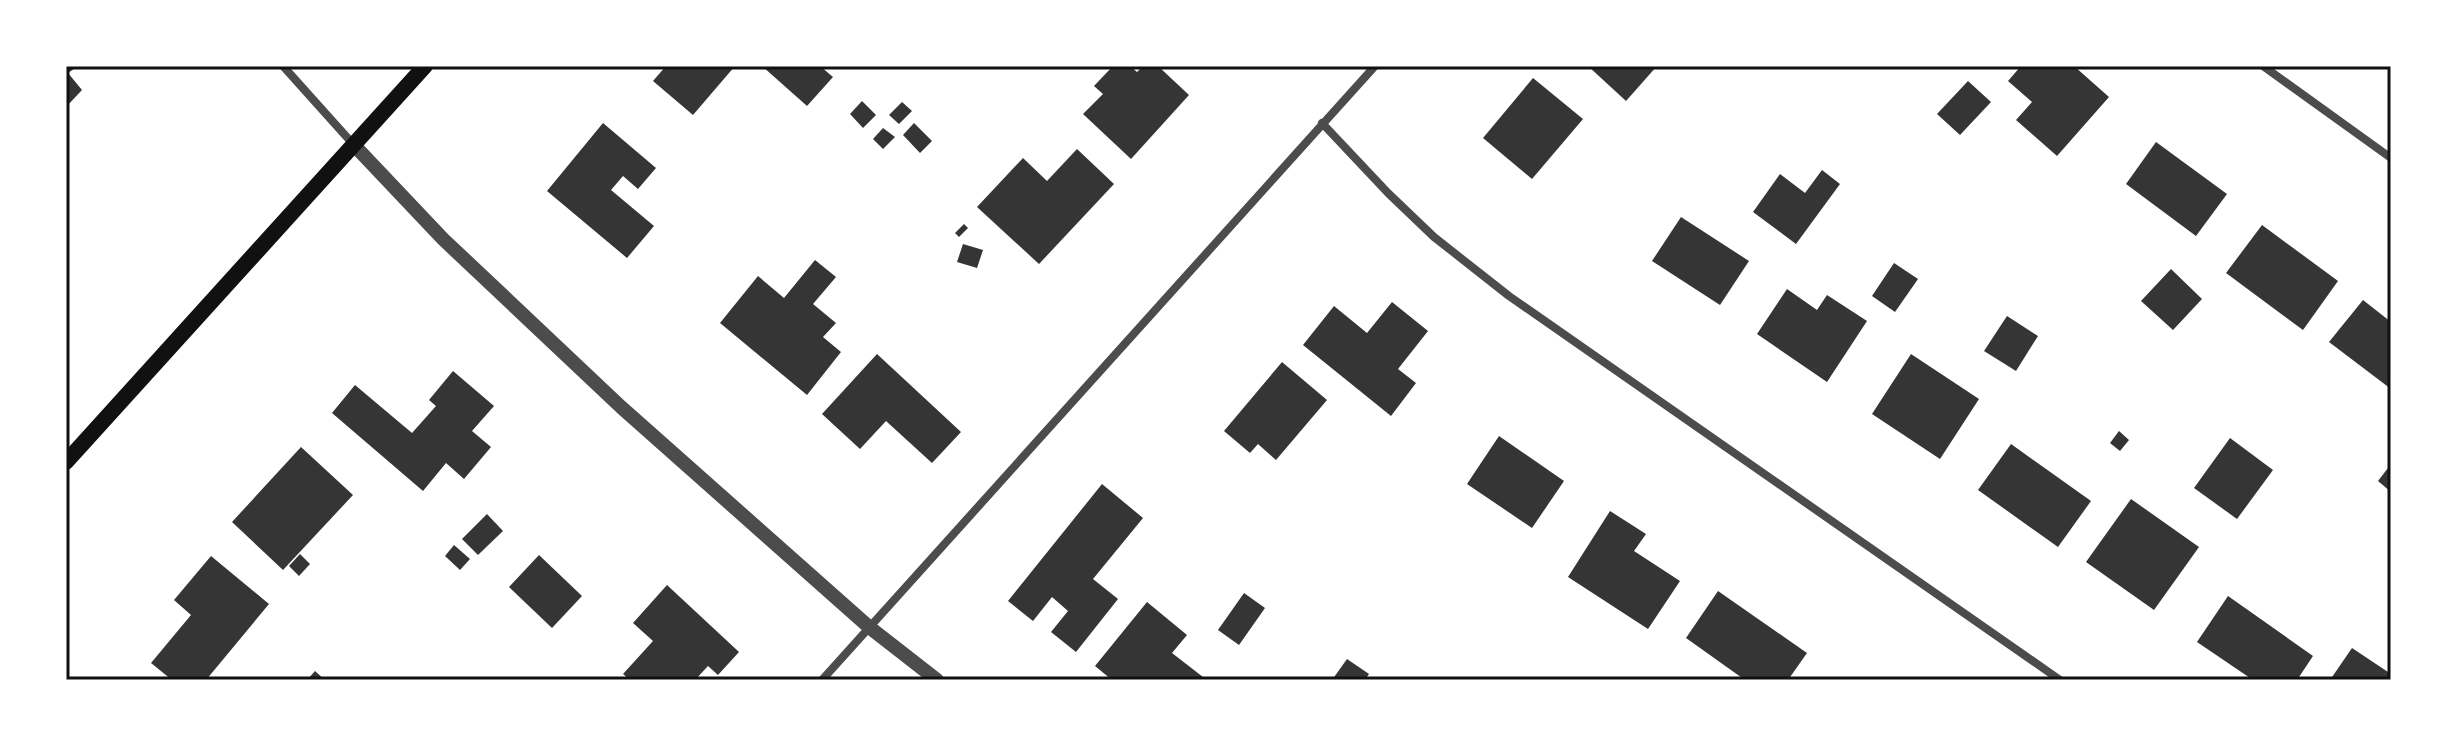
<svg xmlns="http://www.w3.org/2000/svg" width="2457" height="746" font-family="'Varela Round',sans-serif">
	<rect width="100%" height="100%" fill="#fff"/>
	<g fill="#353535">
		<path d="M 66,66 L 78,66 L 68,73 L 82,90 L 66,107 Z"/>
		<path d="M 666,66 L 735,66 L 693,115 L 653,81 Z"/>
		<path d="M 762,66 L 820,66 L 833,77 L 807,106 Z"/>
		<path d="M 1113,66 L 1130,66 L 1137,72 L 1143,66 L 1158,66 L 1189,95 L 1131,159 L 1083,114 L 1103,94 L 1094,86 Z"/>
		<path d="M 1588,66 L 1657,66 L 1626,101 Z"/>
		<path d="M 2021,66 L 2074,66 L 2109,97 L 2057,156 L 2016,120 L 2032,102 L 2008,81 Z"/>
		<path d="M 1533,78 L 1583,119 L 1532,179 L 1483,138 Z"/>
		<path d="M 1968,81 L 1991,102 L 1960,135 L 1937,114 Z"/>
		<path d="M 862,101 L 876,115 L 863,128 L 850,114 Z"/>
		<path d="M 902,102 L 912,111 L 899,124 L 889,115 Z"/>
		<path d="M 603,123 L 656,168 L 638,189 L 623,176 L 611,190 L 654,226 L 627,258 L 547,191 Z"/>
		<path d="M 914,123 L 932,141 L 920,153 L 903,135 Z"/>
		<path d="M 883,128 L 895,137 L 883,149 L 873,139 Z"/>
		<path d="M 2156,142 L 2227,194 L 2196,236 L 2126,184 Z"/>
		<path d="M 1077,149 L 1114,184 L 1039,264 L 977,207 L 1023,158 L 1047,181 Z"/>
		<path d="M 1822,170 L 1840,184 L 1796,244 L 1753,212 L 1780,174 L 1805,193 Z"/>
		<path d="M 1681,217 L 1749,261 L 1720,305 L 1652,261 Z"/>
		<path d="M 964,224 L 968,228 L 959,237 L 955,233 Z"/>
		<path d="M 2262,225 L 2338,281 L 2303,330 L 2226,273 Z"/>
		<path d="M 963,244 L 983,250 L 977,268 L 957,262 Z"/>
		<path d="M 815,260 L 836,277 L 813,304 L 836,323 L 823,337 L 841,352 L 807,395 L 720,323 L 758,276 L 784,298 Z"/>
		<path d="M 1894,263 L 1918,279 L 1895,312 L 1872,296 Z"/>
		<path d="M 2171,269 L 2202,299 L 2173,330 L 2141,301 Z"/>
		<path d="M 1787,289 L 1817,310 L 1827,295 L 1867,321 L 1827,382 L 1757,334 Z"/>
		<path d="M 2363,300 L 2391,322 L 2391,389 L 2329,342 Z"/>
		<path d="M 1392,302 L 1428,331 L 1398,369 L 1416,383 L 1391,416 L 1303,345 L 1334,306 L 1367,333 Z"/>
		<path d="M 2007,316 L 2038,336 L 2016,371 L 1984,351 Z"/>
		<path d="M 877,354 L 961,432 L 932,463 L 886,421 L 860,449 L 822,414 Z"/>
		<path d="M 1911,354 L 1979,399 L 1940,459 L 1872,414 Z"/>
		<path d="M 1282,362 L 1327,400 L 1276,460 L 1258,444 L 1250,453 L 1224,431 Z"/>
		<path d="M 453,371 L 494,406 L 472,431 L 491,447 L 464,479 L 446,463 L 423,491 L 332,413 L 355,385 L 412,433 L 436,406 L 429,400 Z"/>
		<path d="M 2119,431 L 2129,440 L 2120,451 L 2110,443 Z"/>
		<path d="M 1499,436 L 1564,481 L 1532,528 L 1467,484 Z"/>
		<path d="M 2230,438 L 2273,470 L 2237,519 L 2194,488 Z"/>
		<path d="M 2011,444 L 2091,501 L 2058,547 L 1978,490 Z"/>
		<path d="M 301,447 L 353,495 L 283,570 L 232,522 Z"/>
		<path d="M 2391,464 L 2391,492 L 2378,481 Z"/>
		<path d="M 1102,484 L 1143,518 L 1093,579 L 1118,599 L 1076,652 L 1051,632 L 1068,611 L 1052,597 L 1033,621 L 1008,601 Z"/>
		<path d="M 2131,499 L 2199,547 L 2154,610 L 2086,562 Z"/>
		<path d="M 1610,511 L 1646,534 L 1634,551 L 1680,581 L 1648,629 L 1568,577 Z"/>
		<path d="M 487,514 L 503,531 L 478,555 L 462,539 Z"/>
		<path d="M 454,545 L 470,559 L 460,570 L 445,556 Z"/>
		<path d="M 300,554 L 310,564 L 299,576 L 289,566 Z"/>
		<path d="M 539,555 L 582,596 L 552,628 L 509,587 Z"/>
		<path d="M 211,556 L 269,604 L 206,680 L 172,680 L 151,663 L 191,615 L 174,600 Z"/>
		<path d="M 667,585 L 739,652 L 718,675 L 708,666 L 695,680 L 630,680 L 623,674 L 653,641 L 633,623 Z"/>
		<path d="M 1718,591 L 1807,653 L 1788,680 L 1745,680 L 1686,638 Z"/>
		<path d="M 1244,593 L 1265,608 L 1239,645 L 1218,630 Z"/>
		<path d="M 2228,596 L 2313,656 L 2297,680 L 2253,680 L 2197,642 Z"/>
		<path d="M 1147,602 L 1187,635 L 1172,653 L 1203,677 L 1201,680 L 1112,680 L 1095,666 Z"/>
		<path d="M 2352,648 L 2391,674 L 2391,680 L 2330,680 Z"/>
		<path d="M 1347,659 L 1369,674 L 1365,680 L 1332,680 Z"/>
		<path d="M 315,671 L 325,680 L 307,680 Z"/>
	</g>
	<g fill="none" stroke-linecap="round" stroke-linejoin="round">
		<g stroke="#4c4c4c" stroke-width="8">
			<path d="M 283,66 L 353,144"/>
			<path d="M 2263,66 L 2391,158"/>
			<path d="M 1322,123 L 1388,193 L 1434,237 L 1509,296 L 2060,680"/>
			<path d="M 822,680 L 1375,66"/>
		</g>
		<path stroke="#4c4c4c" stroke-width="14" d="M 353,144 L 443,239 L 621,407 L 869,627 L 937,680"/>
		<path stroke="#111" stroke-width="16" d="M 66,462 L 425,66"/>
	</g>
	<rect width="2457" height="746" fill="none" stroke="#ffffff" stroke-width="136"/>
	<rect x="68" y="68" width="2321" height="610" fill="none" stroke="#111" stroke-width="3"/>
</svg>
